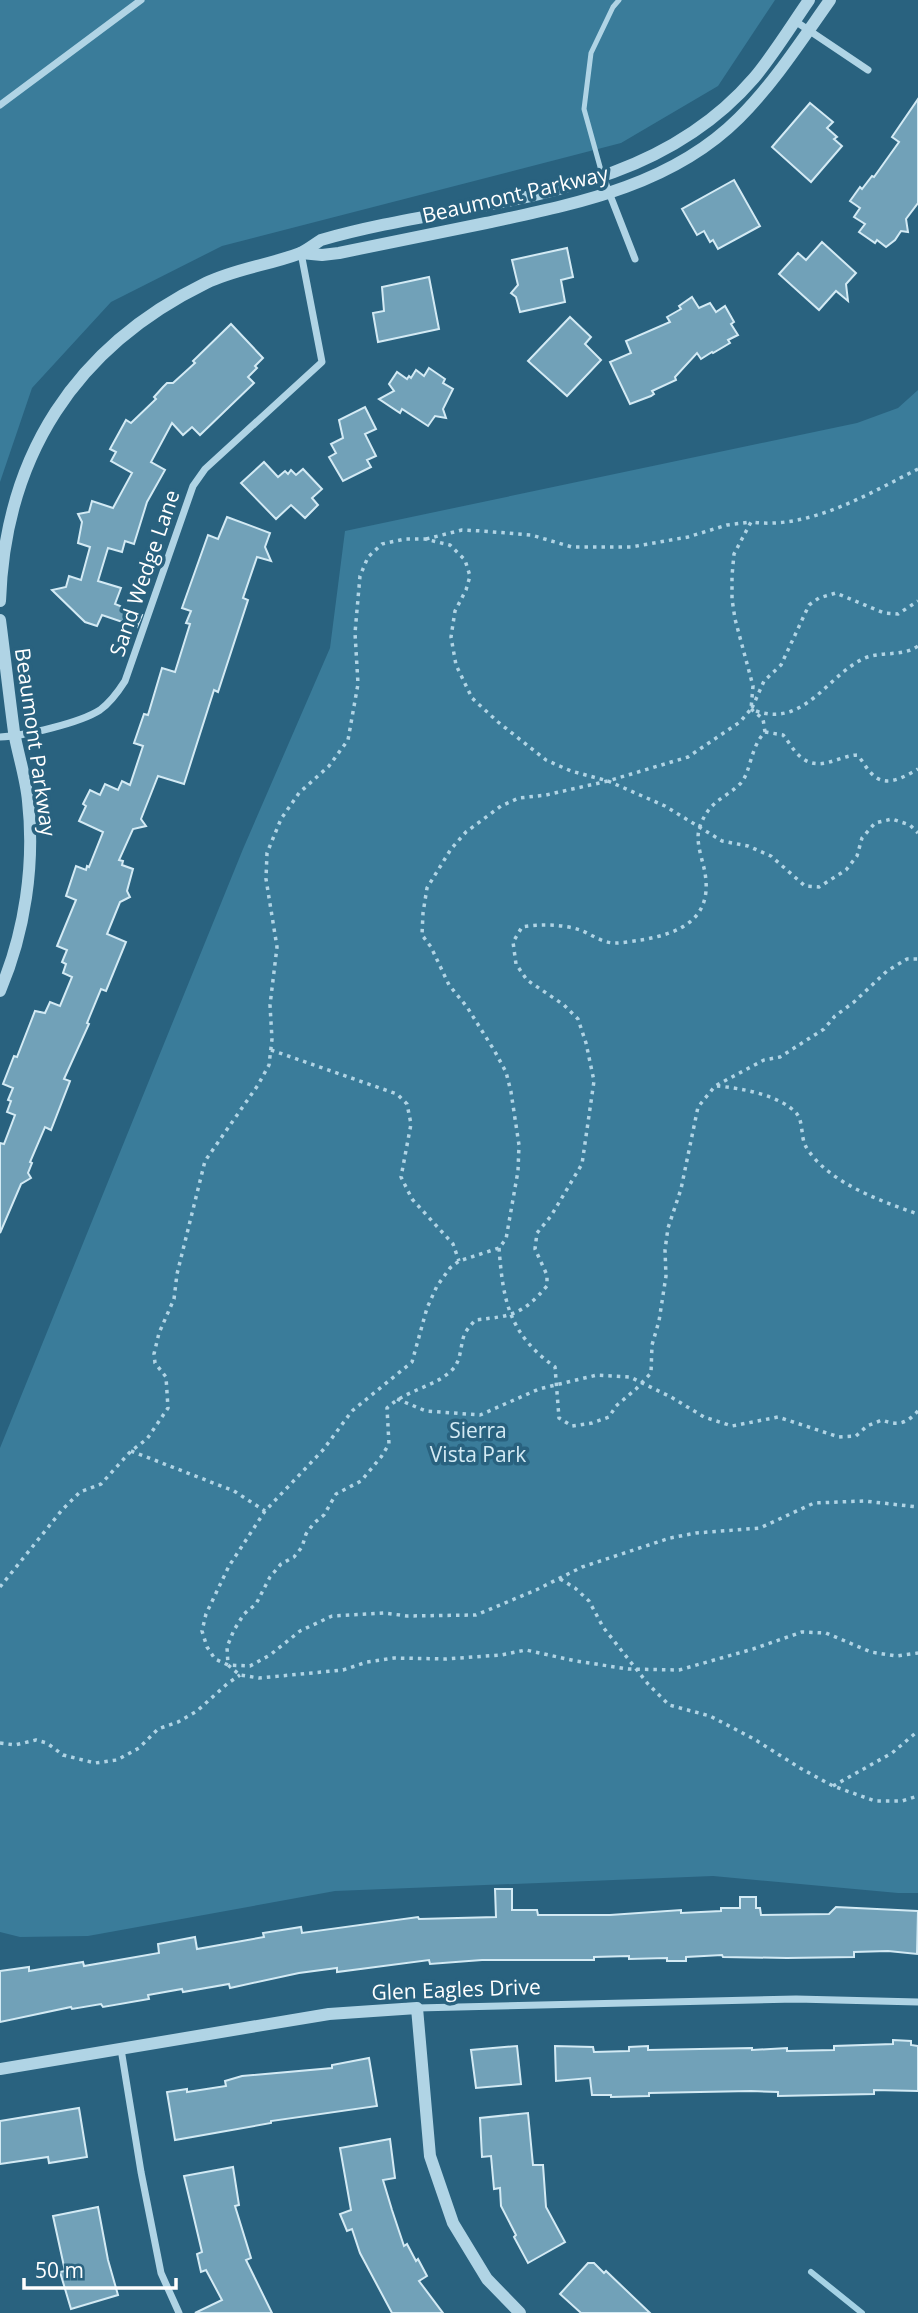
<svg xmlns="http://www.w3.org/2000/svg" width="918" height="2313" font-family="'Open Sans',sans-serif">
	<rect width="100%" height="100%" fill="#29627f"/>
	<g fill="#3a7c9a">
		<path d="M 0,0 L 775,0 L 718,86 L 621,143 L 222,246 L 111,302 L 32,388 L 0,482 Z"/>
		<path d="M 918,390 L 918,1893 L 898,1893 L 713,1876 L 335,1891 L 88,1936 L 20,1937 L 0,1932 L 0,1448 L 243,849 L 330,648 L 345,531 L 857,423 L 898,408 Z"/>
	</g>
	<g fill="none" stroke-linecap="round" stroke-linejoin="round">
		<path stroke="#a5d2e5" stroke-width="6" d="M 811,2272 L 862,2313"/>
	</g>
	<g fill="#71a1b8" stroke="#d3eaf4" stroke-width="2">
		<path d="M 918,99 L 918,203 L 906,219 L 908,232 L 901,231 L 895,240 L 886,247 L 877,240 L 875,243 L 859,232 L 865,224 L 854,217 L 860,208 L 850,201 L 860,187 L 862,189 L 872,176 L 874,177 L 899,142 L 892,137 Z"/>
		<path d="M 810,103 L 833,122 L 827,128 L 837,137 L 834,139 L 842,146 L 811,182 L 772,147 Z"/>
		<path d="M 734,180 L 760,226 L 718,249 L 713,240 L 710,242 L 704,231 L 697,235 L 682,209 Z"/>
		<path d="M 822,242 L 856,273 L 846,284 L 848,301 L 836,291 L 819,310 L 779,274 L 798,253 L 806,260 Z"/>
		<path d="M 567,248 L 573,277 L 561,280 L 565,302 L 520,312 L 516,297 L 511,293 L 518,285 L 512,260 Z"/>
		<path d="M 429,277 L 439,329 L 378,342 L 373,313 L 384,311 L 382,287 Z"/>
		<path d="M 692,297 L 699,308 L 710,303 L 716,312 L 725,306 L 734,322 L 731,324 L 738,335 L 728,340 L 730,343 L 713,353 L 712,352 L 701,359 L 697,353 L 675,377 L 676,380 L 652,391 L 654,394 L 651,396 L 630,404 L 610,362 L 631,353 L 626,341 L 670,322 L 667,317 L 681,309 L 679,306 Z"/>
		<path d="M 570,317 L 591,337 L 585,344 L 601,360 L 567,396 L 528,361 Z"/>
		<path d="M 231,324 L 263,358 L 255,366 L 257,368 L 248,377 L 254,383 L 200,435 L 192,427 L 183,435 L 172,423 L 151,462 L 165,470 L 147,502 L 134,544 L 125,541 L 122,552 L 108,548 L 98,581 L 121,588 L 115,604 L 142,615 L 137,627 L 102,615 L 97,626 L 85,622 L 52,590 L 66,587 L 69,576 L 81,580 L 90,547 L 78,543 L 82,522 L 78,514 L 89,512 L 92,501 L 113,508 L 132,473 L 111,461 L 116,452 L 110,449 L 126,420 L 131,423 L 156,399 L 154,397 L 163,387 L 167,383 L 173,383 L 195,363 L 193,361 Z"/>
		<path d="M 429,368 L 445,379 L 443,383 L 453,389 L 443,409 L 446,418 L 435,416 L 428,426 L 402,409 L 400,413 L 379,399 L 394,391 L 389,384 L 397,372 L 407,379 L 409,376 L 411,378 L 416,370 L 424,376 Z"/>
		<path d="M 365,407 L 376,429 L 365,434 L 376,456 L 367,460 L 371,467 L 343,481 L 329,457 L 336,453 L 331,444 L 343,438 L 339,420 Z"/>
		<path d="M 264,462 L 278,477 L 285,471 L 288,474 L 291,470 L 296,475 L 303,469 L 322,489 L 312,498 L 318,505 L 305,518 L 291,505 L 276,519 L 241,483 Z"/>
		<path d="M 227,517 L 270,533 L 265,547 L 271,561 L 257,557 L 243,598 L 248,600 L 218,692 L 214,690 L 184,784 L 158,776 L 141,819 L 146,826 L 133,829 L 119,860 L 123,861 L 122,865 L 133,869 L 127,891 L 130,897 L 120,902 L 107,934 L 126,942 L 106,991 L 101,989 L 87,1023 L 89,1024 L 64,1079 L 70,1081 L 51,1130 L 45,1127 L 30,1162 L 32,1163 L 28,1173 L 31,1178 L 21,1184 L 0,1233 L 0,1143 L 4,1144 L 15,1115 L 7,1112 L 11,1101 L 8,1100 L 13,1088 L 3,1084 L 14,1056 L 17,1057 L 35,1011 L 45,1013 L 50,1002 L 60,1006 L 72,977 L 63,973 L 66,964 L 62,962 L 67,950 L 57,946 L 76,900 L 66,896 L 76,866 L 86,870 L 87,866 L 89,867 L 103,832 L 79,821 L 86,806 L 83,804 L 90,790 L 100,795 L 105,784 L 118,790 L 122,781 L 130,785 L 143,746 L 134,743 L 144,714 L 148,715 L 162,668 L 175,672 L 190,624 L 186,623 L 191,611 L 182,608 L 208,535 L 218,539 Z"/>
		<path d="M 495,1889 L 512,1889 L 512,1910 L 537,1910 L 538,1915 L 610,1915 L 681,1910 L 681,1913 L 721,1911 L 721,1908 L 740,1908 L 740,1897 L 756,1897 L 756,1908 L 760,1908 L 761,1915 L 829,1914 L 836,1907 L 918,1911 L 917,1954 L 888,1951 L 854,1952 L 854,1957 L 787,1958 L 723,1957 L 722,1955 L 686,1957 L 686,1961 L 667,1961 L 667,1958 L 629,1959 L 629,1956 L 594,1957 L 594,1960 L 482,1960 L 430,1964 L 429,1960 L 337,1972 L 337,1968 L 299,1973 L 230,1988 L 229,1984 L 183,1992 L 182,1989 L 148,1995 L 149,1999 L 103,2007 L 101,2004 L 72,2009 L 71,2007 L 0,2022 L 0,1971 L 29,1967 L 29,1971 L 83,1962 L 84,1966 L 159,1953 L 158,1944 L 195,1937 L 197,1949 L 264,1937 L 263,1933 L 301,1927 L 302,1933 L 418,1917 L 419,1919 L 496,1917 Z"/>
		<path d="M 893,2040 L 911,2041 L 911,2045 L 918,2046 L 918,2091 L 874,2090 L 874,2094 L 778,2096 L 778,2092 L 751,2091 L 649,2093 L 649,2096 L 611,2097 L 611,2095 L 592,2095 L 590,2078 L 556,2081 L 555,2046 L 593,2047 L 594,2052 L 629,2051 L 629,2047 L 648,2046 L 648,2050 L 752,2048 L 752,2050 L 787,2048 L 787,2051 L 834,2050 L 834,2046 L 893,2044 Z"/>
		<path d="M 517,2046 L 521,2084 L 476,2088 L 471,2050 Z"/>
		<path d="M 369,2058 L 377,2106 L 271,2121 L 271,2123 L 175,2140 L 167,2092 L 187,2089 L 187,2092 L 226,2086 L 225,2081 L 242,2076 L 332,2068 L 332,2065 Z"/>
		<path d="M 79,2108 L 87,2157 L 49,2163 L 48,2157 L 0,2164 L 0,2121 Z"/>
		<path d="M 528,2113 L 533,2165 L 543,2165 L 546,2207 L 565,2242 L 528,2263 L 514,2237 L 516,2235 L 501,2206 L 500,2188 L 494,2189 L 491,2156 L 482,2157 L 480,2118 Z"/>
		<path d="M 390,2139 L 395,2178 L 383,2180 L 392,2210 L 404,2246 L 407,2244 L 416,2261 L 418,2259 L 427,2276 L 419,2281 L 443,2313 L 392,2313 L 360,2253 L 352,2229 L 347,2231 L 340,2214 L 351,2210 L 340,2148 Z"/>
		<path d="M 233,2167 L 239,2205 L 235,2206 L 251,2258 L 246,2260 L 272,2313 L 195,2313 L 222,2300 L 206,2270 L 201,2272 L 197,2254 L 202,2252 L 184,2176 Z"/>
		<path d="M 98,2207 L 108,2260 L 118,2295 L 71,2309 L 60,2272 L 65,2271 L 53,2216 Z"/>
		<path d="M 588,2263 L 594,2263 L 604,2273 L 606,2271 L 650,2313 L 581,2313 L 560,2294 Z"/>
	</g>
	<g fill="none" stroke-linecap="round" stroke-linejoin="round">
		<g stroke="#b0d4e5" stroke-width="3.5" stroke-dasharray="3.5 5" stroke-linecap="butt">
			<path d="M 918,469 C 868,494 809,530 751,522 L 734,554 L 732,576 L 732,599 L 735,619 L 753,686 L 751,709 L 740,722 L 688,757 L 608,781 L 546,795 L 519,798 L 501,806 L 466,832 L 451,849 L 427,888 L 423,913 L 422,935 L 431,947 L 449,985 L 467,1007 L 494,1050 L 506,1072 L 511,1092 L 519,1145 L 518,1171 L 506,1239 L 499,1248 L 459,1261 L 450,1268 L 437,1286 L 427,1308 L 412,1362 L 352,1411 L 323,1450 L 265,1511 L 229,1566 L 206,1614 L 202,1631 L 207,1647 L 215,1659 L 228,1665 L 250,1666 L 270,1655 L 300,1631 L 332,1616 L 384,1613 L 407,1616 L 476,1615 L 536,1590 L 582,1567 L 670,1538 L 696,1533 L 760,1528 L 814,1503 L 864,1501 L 918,1507"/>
			<path d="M 426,539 L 462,530 L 482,531 L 531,535 L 572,547 L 631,547 L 688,537 L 727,525 L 751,522"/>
			<path d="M 752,708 L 764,681 L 781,665 L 809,605 L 819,598 L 836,593 L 884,613 L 898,614 L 918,601"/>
			<path d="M 751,709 L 763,719 L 765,732 C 750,747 751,773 740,784 C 723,800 710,800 700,826 C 695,839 701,855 704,868 C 715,917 683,933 641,940 C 633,941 623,943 615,943 C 602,943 591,934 580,930 C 562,924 540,924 522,927 L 513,942 L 516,964 L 527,980 L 564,1005 L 578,1019 L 586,1043 L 594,1081 L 582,1164 L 551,1216 L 537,1233 L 535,1249 L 547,1275 L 547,1286 C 522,1315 512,1316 475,1320 C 472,1324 468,1328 465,1333 C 460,1344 462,1359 453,1369 C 436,1387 407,1389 387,1408 L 389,1444 L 381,1457 L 361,1481 L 336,1494 L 324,1515 L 314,1523 L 306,1534 L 302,1547 L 294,1557 L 281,1564 L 270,1577 L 256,1604 L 244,1614 L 234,1630 L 227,1647 L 228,1665 L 240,1675 L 259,1678 L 343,1670 L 367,1662 L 394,1658 L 446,1659 L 501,1655 L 526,1650 L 576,1661 L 628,1669 L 679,1670 L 753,1649 L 802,1632 L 826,1633 L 871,1652 L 896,1656 L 918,1653"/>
			<path d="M 756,711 C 805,728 828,674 865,658 C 882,651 902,657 918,646"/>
			<path d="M 765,732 L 783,735 C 789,742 794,752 802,758 C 820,772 838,756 857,755 C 863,761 866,768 871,773 C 885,789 904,777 918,769"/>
			<path d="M 271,1050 L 397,1094 L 407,1104 L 411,1124 L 401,1177 L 412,1199 L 453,1244 L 459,1261"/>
			<path d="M 717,1086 C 740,1088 781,1095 797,1114 C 803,1122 801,1136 805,1145 C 808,1151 816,1161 822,1166 C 847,1189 886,1203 918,1214"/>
			<path d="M 499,1248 C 503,1301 509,1334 555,1367 L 559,1418 L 572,1426 L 592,1423 L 609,1417 L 616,1406 L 636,1389 L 651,1373 L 652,1345 L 659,1321 L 666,1276 L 665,1250 L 668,1228 L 681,1189 L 698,1107 L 715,1086 L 764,1060 L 780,1057 L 824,1029 L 835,1016 L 854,1002 L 887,971 L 907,959 L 918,959"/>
			<path d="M 397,1399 L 426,1411 L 480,1415 L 539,1389 L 597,1375 L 630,1377 L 671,1397 L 704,1417 L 732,1426 L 778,1417 L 839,1437 L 856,1436 L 867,1426 L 882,1420 C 898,1426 906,1424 918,1411"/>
			<path d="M 131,1451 L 234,1491 L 265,1511"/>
			<path d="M 560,1579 L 575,1588 L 589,1601 L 603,1627 L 648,1684 L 669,1705 L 710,1716 L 754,1739 L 800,1768 L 833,1786 L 875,1801 L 902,1801 L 918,1796"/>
			<path d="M 0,1587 L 62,1510 L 80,1492 L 101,1484 L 131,1451 L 147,1439 L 168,1408 L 166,1377 L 155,1363 L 154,1354 L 159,1333 L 174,1299 L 177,1274 L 205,1161 L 258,1085 L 269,1065 L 272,1039 L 270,1005 L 277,947 L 266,879 L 267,853 L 281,819 L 299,793 L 329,766 L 348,740 L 358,684 L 355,633 L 360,576 L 368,557 L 382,544 L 405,539 L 425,539 L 450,545 L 465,560 L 470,576 L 466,590 L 455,611 L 451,637 L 456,665 L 472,698 L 498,722 L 546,760 L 571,771 L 608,781 L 665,806 L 722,841 L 748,846 L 771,856 L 805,886 L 819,887 L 846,870 L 857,856 L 862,838 L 875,823 L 892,819 L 910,825 L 918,833"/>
			<path d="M 0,1743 L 15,1745 L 36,1740 L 47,1743 L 63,1755 L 95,1763 L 117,1760 L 139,1748 L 158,1729 L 178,1722 L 197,1711 L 227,1684 L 240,1675"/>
			<path d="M 833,1786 L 892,1753 L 918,1731"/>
		</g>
		<path stroke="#b0d4e5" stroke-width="5" d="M 602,174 L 584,109 L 591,53 L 613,7 L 619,0"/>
		<g stroke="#b0d4e5" stroke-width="7">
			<path d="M 795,21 L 868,70"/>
			<path d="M 0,105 L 141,0"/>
			<path d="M 603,177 L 635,259"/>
			<path d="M 0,737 C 24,736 80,723 100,710 C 111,702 118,692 125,681 L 193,486 L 205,469 L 322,362 L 301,253"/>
			<path d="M 417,2008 L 796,1999 L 918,2002"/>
			<path d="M 121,2049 L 141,2172 L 161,2273 L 179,2313"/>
		</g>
		<g stroke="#b0d4e5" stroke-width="12">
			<path d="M 301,253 L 322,255 L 339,253 C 388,243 437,233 486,223 C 575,204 671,186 739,118 C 774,83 801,41 830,0"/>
			<path d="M 0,601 C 5,456 75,347 206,283 C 235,269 268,265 298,254 C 306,251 313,245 321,240 C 470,197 644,206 754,78 C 774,54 791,26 809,0"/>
			<path d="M 0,620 C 5,658 9,695 14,732 C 18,755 26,778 28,801 C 35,864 25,932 0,991"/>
			<path d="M 0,2069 L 329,2014 L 417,2008 L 430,2156 L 453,2223 L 487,2279 L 520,2313"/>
		</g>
	</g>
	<g text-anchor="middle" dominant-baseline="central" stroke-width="7" stroke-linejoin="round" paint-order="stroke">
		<g font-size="21" fill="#fff" stroke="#29627f">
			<text transform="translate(515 194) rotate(-13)">Beaumont Parkway</text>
			<text transform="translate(144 573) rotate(-71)">Sand Wedge Lane</text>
			<text transform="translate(36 742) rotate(82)">Beaumont Parkway</text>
			<text transform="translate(456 1989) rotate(-2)">Glen Eagles Drive</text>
		</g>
		<g font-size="21" fill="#d3eaf4" stroke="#29627f">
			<text x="478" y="1430">Sierra<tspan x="478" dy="24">Vista Park</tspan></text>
		</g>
	</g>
	<path d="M24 2278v10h152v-10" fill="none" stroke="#ffffff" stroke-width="3.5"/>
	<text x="35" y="2278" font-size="21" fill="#ffffff" stroke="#29627f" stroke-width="5" paint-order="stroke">50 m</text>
</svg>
